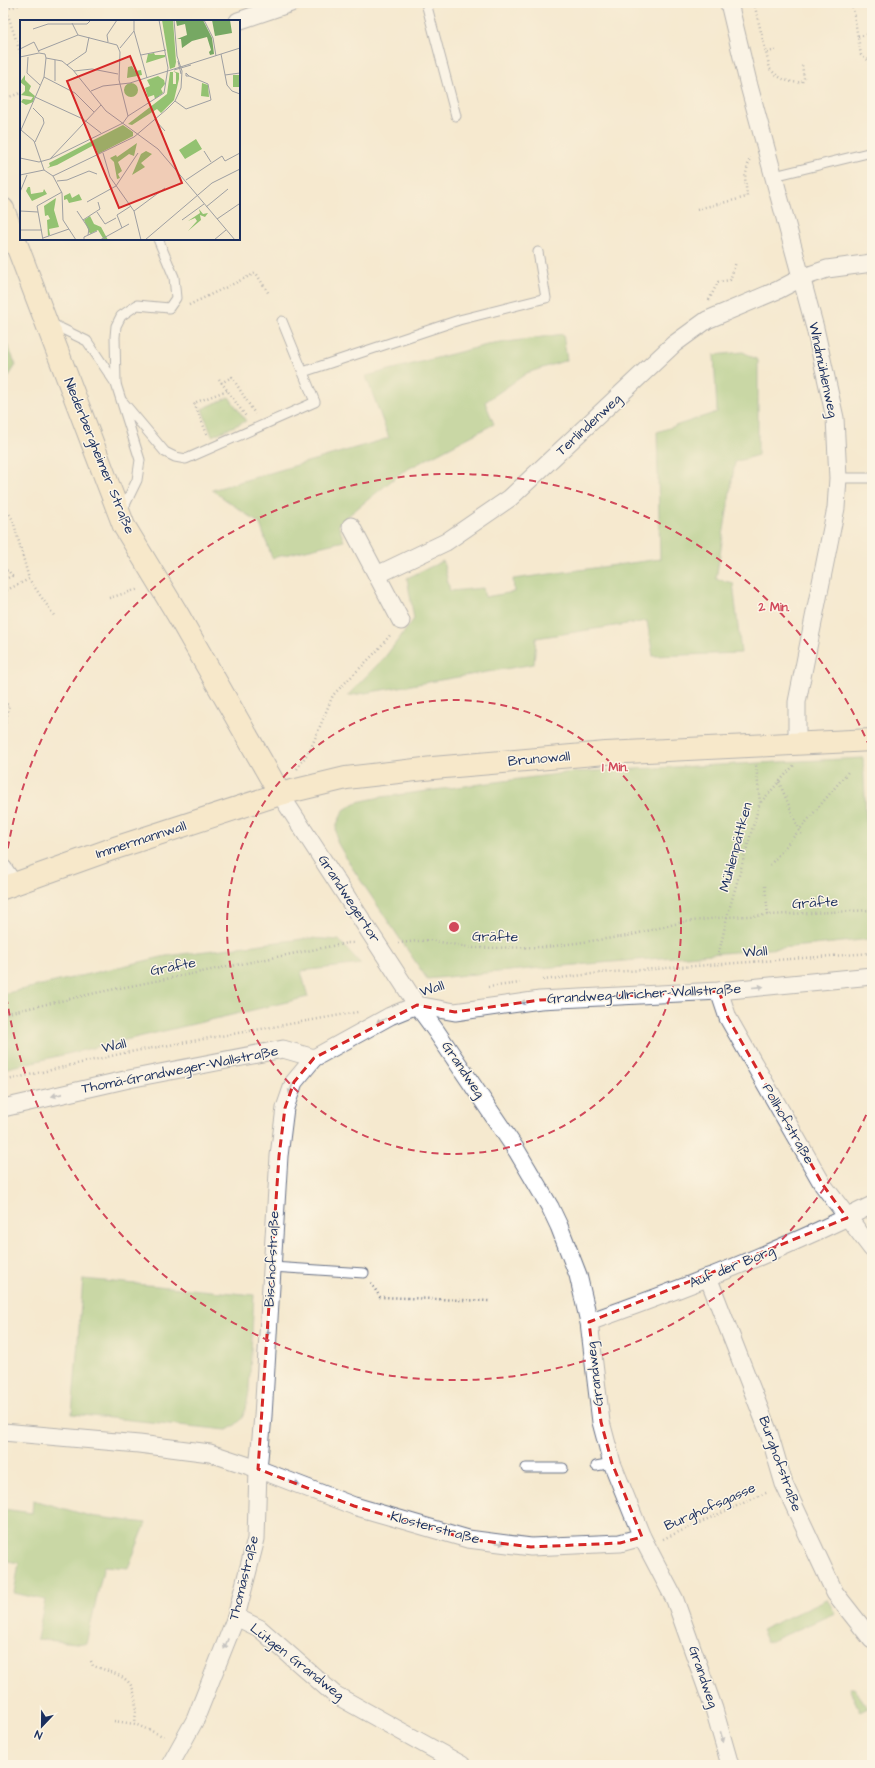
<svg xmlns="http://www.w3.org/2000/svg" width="875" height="1768" font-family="'Architects Daughter',sans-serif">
	<rect width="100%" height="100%" fill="#fcf5e5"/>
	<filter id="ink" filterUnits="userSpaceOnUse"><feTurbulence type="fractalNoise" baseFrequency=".025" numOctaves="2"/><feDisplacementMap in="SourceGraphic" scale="8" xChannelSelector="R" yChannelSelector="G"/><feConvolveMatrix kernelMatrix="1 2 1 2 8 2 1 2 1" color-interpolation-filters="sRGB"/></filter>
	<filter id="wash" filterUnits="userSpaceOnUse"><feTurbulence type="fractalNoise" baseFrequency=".012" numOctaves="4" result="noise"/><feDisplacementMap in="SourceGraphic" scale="16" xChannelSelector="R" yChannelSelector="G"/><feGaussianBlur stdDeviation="0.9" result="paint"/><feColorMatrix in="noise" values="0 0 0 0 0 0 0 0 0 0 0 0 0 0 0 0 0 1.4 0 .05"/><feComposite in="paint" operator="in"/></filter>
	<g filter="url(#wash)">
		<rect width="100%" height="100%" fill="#f5e9cf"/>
		<g fill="#93c271" stroke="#577868">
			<path d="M 563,334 L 567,360 L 527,373 L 485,402 L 494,424 L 402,472 L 338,524 L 344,541 L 272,558 L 260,524 L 212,490 L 389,438 L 366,376 L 487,345 Z"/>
			<path d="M 3,335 L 16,365 L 3,385 Z"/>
			<path d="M 743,352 L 758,360 L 758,455 L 735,462 L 716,579 L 733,583 L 741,653 L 653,656 L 647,621 L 536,638 L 534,664 L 347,696 L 385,657 L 414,619 L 407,578 L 443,561 L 450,591 L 483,588 L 485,597 L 514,592 L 513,579 L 660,559 L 657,432 L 717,412 L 714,355 Z"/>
			<path d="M 229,397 L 246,421 L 212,436 L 202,409 Z"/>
			<path d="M 863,758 L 869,876 L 872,876 L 872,939 C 724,955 575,963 427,979 L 351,866 L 337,842 L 336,826 L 344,810 L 357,802 L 381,797 L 573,772 Z"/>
			<path d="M 310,938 L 339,940 L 361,964 L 301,971 L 308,997 L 3,1069 L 3,994 L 166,956 Z"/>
			<path d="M 83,1279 L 254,1295 L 249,1391 L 246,1409 L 241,1420 L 234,1426 L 227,1430 L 72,1414 Z"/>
			<path d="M 33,1500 L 90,1516 L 146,1523 L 128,1568 L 104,1566 L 86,1644 L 37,1639 L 45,1600 L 14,1593 L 19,1563 L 3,1560 L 3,1509 L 32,1513 Z"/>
			<path d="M 827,1599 L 835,1613 L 767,1643 L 761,1630 Z"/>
			<path d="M 849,1688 L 854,1688 L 868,1708 L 860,1712 Z"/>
		</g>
	</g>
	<g filter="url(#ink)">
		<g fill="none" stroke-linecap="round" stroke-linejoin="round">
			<defs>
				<g id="lane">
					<path d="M 426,3 L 456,116"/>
					<path d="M 774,176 L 872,152"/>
					<path d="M 50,323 L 87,341 L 116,384 L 140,460 L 137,480 L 122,511"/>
					<path d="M 303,372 L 459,320 L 546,298 L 538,252"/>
					<path d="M 116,383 L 115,337 L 116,326 L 121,316 L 137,305 L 169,308 L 176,298 L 174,277 L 158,239"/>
					<path d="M 123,402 L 165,452 L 175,457 L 186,459 L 315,402 L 282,321"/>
					<path d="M 838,478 L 872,478"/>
					<path d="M 272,1267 L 364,1273"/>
					<path d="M 596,1466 L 612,1463"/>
					<path d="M 526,1468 L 563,1468"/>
				</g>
				<g id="street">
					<path d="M 729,3 L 749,86 L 815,328 L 835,418 L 838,478 L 836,508 L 797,702 L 797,744"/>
					<path d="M 238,21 L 291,3"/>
					<path d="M 351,526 L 401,621"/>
					<path d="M 377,575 L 446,542 L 510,498 L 674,344 L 707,320 L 778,290 L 801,278 L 827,269 L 872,263"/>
					<path d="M 280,794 L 417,1005 L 436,1031 L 517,1151 L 550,1207 L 559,1226 L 578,1275 L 589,1322 L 601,1422 L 612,1463 L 642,1537 L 675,1600 L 714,1709 L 730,1765"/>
					<path d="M 3,868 L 14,884"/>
					<path d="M 719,991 L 728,1018 L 823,1185 L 872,1249"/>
					<path d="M 417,1005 L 455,1012 L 540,1000 L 719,991 L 872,976"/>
					<path d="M 3,1108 L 129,1079 L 283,1049 L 314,1058"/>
					<path d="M 708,1277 L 769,1433 L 784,1484 L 835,1593 L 872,1640"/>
					<path d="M 589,1322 C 685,1288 781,1251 872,1205"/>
					<path d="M 3,1432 L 139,1444 L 210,1453 L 258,1469 L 354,1506 L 468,1539 L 531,1547 L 620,1543 L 642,1537"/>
					<path d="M 236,1617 L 259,1628 L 334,1694 L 462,1765"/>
					<path d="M 170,1765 L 195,1720 L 236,1617 L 256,1539 L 258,1469 L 263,1416 L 279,1156 L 285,1108 L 294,1082 L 314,1058 L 390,1016 L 417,1005"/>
				</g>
				<g id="secondary">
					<path d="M 3,209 L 124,526 L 178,615 L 280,794"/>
					<path d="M 3,888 L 115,848 L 280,794 L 346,778 L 433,768 L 606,753 L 872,740"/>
				</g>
			</defs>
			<use href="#lane" stroke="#677086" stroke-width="11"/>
			<use href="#street" stroke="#677086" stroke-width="19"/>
			<use href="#secondary" stroke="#677086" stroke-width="24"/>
			<g stroke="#677086" stroke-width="2.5" stroke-dasharray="1 3" stroke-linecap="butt">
				<path d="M 4,3 L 21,55"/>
				<path d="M 466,3 L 468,8"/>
				<path d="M 754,3 L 770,69 C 778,78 790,84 802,82 L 804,78 L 802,65"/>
				<path d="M 852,3 L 861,55 L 872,63"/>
				<path d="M 6,9 L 25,3"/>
				<path d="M 858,36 L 872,34"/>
				<path d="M 767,52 L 778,50"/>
				<path d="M 3,99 L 21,93"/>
				<path d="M 697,209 L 747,197 L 745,177 L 750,157"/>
				<path d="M 709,300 L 718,282 L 730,280 L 736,262"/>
				<path d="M 189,305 L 256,273 L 269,294"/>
				<path d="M 219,379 L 247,418"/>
				<path d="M 221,383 L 232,377 L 255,414"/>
				<path d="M 207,434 L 194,403 L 228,390"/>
				<path d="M 3,504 L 13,520 L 29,579"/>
				<path d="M 3,572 L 8,570 L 12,576 L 3,580"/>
				<path d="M 3,592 L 29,579 L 55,617"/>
				<path d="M 109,598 L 139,589"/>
				<path d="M 3,703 L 9,705 L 5,726"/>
				<path d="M 297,769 L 311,748 L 333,695 L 376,652 L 391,634"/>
				<path d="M 779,782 L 802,836"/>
				<path d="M 761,802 L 795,764"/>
				<path d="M 770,865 L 848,772"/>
				<path d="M 765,886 L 768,915"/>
				<path d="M 398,943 L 429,940 L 474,948 L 547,947 L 627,936 L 683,922 L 727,917 L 872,910"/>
				<path d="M 719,953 L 727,917 L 760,802 L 756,765"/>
				<path d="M 543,980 L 600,973 L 872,953"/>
				<path d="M 488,987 L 520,983"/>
				<path d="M 3,1014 L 100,992 L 347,943 L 355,943"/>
				<path d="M 3,1081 L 124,1053 L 358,1012"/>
				<path d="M 371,1283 L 380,1297 L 489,1301"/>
				<path d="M 663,1539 L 768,1492"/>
				<path d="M 91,1661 L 93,1666 C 132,1678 138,1682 135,1724"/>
				<path d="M 114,1721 L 135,1724 L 165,1737"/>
			</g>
			<use href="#lane" stroke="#fff" stroke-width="9"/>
			<use href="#street" stroke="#fff" stroke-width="17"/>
			<use href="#secondary" stroke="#f9e7c3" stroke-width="22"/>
		</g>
		<defs><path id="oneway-solid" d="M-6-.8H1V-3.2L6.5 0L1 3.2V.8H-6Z"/></defs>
		<g fill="#8d97ae">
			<use href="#oneway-solid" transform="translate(758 987) rotate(-5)"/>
			<use href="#oneway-solid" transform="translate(526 1002) rotate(172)"/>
			<use href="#oneway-solid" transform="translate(381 1021) rotate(151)"/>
			<use href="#oneway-solid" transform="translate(291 1089) rotate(108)"/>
			<use href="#oneway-solid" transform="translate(57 1095) rotate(167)"/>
			<use href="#oneway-solid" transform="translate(268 1330) rotate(94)"/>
			<use href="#oneway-solid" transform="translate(294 1483) rotate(21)"/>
			<use href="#oneway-solid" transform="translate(499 1543) rotate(7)"/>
			<use href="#oneway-solid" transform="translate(226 1644) rotate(111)"/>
			<use href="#oneway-solid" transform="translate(722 1737) rotate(74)"/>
		</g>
	</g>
	<path d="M0 0H875V1768H0ZM 719,991 L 728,1018 L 823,1185 L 847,1218 L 589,1322 L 601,1422 L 612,1463 L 642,1537 L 620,1543 L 531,1547 L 468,1539 L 354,1506 L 258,1469 L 279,1156 L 285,1108 L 294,1082 L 314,1058 L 417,1005 L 455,1012 L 540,1000 Z" fill="#f5e9cf" fill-opacity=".55" fill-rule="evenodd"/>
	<path fill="none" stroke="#d62828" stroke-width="3" stroke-dasharray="8 5" stroke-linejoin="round" d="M 719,991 L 728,1018 L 823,1185 L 847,1218 L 589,1322 L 601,1422 L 612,1463 L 642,1537 L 620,1543 L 531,1547 L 468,1539 L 354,1506 L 258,1469 L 279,1156 L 285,1108 L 294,1082 L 314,1058 L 417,1005 L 455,1012 L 540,1000 Z"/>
	<g fill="none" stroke="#d1495b" stroke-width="2" stroke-dasharray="7 5">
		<circle cx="454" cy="927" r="227"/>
		<path d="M871 1104A453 453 0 0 1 3 970M3 884A453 453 0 0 1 871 750"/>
	</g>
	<g text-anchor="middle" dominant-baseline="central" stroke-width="3" stroke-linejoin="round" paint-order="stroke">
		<g font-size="14" fill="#1b2f5e" stroke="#fcf5e5">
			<text transform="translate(823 370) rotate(78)">Windmühlenweg</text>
			<text transform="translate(589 425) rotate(-43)">Terlindenweg</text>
			<text transform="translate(99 456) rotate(68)">Niederbergheimer Straße</text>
			<text transform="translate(539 759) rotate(-5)">Brunowall</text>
			<text transform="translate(141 840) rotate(-18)">Immermannwall</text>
			<text transform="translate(736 847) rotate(-75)">Mühlenpättken</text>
			<text transform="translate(349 899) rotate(57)">Grandwegertor</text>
			<text transform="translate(815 903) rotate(-3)">Gräfte</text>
			<text transform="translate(495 937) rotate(1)">Gräfte</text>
			<text transform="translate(755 952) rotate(-4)">Wall</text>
			<text transform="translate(173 967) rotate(-11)">Gräfte</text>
			<text transform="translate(432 989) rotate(-18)">Wall</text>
			<text transform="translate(644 994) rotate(-3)">Grandweg-Ulricher-Wallstraße</text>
			<text transform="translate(114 1046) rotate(-12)">Wall</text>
			<text transform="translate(180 1070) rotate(-11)">Thomä-Grandweger-Wallstraße</text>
			<text transform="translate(463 1070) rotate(56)">Grandweg</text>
			<text transform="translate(788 1124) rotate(60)">Pollhofstraße</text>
			<text transform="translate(272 1259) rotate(-87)">Bischofstraße</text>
			<text transform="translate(732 1267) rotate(-22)">Auf der Borg</text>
			<text transform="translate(595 1374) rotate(-97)">Grandweg</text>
			<text transform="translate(780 1464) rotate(70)">Burghofstraße</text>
			<text transform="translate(710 1507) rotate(-24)">Burghofsgasse</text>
			<text transform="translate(435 1528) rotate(15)">Klosterstraße</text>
			<text transform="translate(244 1578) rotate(-76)">Thomästraße</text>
			<text transform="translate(297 1662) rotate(38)">Lütgen Grandweg</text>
			<text transform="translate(703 1677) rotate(71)">Grandweg</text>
		</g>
	</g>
	<g transform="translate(20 20)">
		<rect width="220" height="220" fill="#f5e9cf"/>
		<path d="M 142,0 L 153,0 L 156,42 L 155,47 L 150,49 ZM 134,33 L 135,35 L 145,35 L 145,37 L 126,43 L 128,34 ZM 112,46 L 115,51 L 121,50 L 122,55 L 107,58 L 108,47 ZM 153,51 L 159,53 L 159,59 L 154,80 L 141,93 L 137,89 L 112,105 L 108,104 L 147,74 L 150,52 L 153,52 L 153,64 L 156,64 L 156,53 ZM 5,55 L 5,60 L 11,66 L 9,71 L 15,76 L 13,82 L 6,85 L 1,82 L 3,79 L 11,80 L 13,77 L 1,75 L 5,71 L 5,66 L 0,62 ZM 213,55 L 219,55 L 220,67 L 213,67 ZM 138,56 L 144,60 L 145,64 L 141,69 L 143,73 L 135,79 L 134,75 L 128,77 L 125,68 L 130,66 L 127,60 ZM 182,63 L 188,65 L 189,77 L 181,76 ZM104 70a7 7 0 1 1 14 0a7 7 0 1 1-14 0ZM 103,105 L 113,112 L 113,116 L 78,134 L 74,125 L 37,145 L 27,148 L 30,146 L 29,143 ZM 176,119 L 182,129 L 165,139 L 159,130 ZM 117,123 L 114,136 L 109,134 L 98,142 L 102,151 L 98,154 L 100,158 L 97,159 L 94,142 L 90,138 L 96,135 L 97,137 ZM 126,131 L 132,134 L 121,143 L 125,147 L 112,155 L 121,134 ZM 8,167 L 10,167 L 11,174 L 23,172 L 24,169 L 27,174 L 12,181 L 6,171 ZM 50,173 L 52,178 L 59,174 L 62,180 L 49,183 L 47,179 L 44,180 L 44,176 ZM 36,178 L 34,190 L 39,207 L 29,209 L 30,215 L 28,216 L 27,200 L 30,199 L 28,195 L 25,196 L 24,186 ZM 179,189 L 183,194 L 188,193 L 185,197 L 180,195 L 181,200 L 168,211 L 177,201 L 175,198 L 168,201 L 180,193 ZM 70,196 L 74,204 L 81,207 L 88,220 L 84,220 L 78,210 L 70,214 L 64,200 Z" fill="#93c271"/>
		<path d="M 163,0 L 183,0 L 192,18 L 194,34 L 190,35 L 189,32 L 191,30 L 187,17 L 172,21 L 162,28 L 161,19 L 157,19 L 167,15 L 165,4 L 157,6 L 156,1 ZM 192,0 L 210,0 L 212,13 L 195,16 Z" fill="#76a863"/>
		<path fill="none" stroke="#9e9fa2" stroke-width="1" d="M 114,0 L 114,11 L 127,58M 154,0 L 157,36M 184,0 L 193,18 L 196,36M 52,3 L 58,15M 13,9 L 28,4 L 67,4 L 71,0M 88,22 L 87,15 L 97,0M 100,28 L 114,11M 0,29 L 14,22 L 19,32M 18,31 L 58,15 L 97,25 L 100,32 L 99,60 L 108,96M 19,33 L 25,34 L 26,38 L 24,57 L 1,110 L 14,121 L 24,150 L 33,156M 201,34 L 207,65 L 212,71 L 220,74M 121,35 L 146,30M 0,37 L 19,33M 8,37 L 7,53 L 20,65M 26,38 L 42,41 L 53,50 L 86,91 L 138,129 L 177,175M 158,41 L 161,54M 47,45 L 66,32 L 69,17M 154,50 L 171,45M 54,51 L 72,49 L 98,54M 205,55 L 220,53M 24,57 L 55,73 L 74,92M 35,61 L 35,40M 71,71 L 83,66 L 110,63 L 220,28M 15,77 L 63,99 L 81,113M 155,81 L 166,89 L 191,80 L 188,64 L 169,56 L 166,53 L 166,56 L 169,56M 13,88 L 23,98 L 24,103 L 15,122M 135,100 L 145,111M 184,131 L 191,142M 83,133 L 90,157 L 114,191 L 121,220M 0,138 L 19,142 L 30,139 L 81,85M 30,139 L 103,103 L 108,96 L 144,73 L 148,48 L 139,0M 0,155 L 24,150M 33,156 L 114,117 L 147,89 L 155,81 L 161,68 L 162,51 L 157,36M 33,156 L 42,173 L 43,200 L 56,220M 166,160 L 202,136 L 205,141 L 220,133M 37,161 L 47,160 L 69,151 L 77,154M 0,172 L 7,155M 177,175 L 215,220M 67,182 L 96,166 L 118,133M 186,187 L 208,169M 0,191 L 18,192M 57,191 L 69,209 L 68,215M 114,191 L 145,168M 77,192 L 85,204 L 96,198M 197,199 L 219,184M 63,200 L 80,189 L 78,182M 162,200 L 184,184M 102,208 L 97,195 L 111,186M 0,210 L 22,210M 23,218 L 49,209M 23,220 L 17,186 L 42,172M 64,220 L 64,217 L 77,211M 80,220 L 109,204M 125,220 L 192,163 L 220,149M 194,220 L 206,210"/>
		<path fill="#d62828" fill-opacity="0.15" stroke="#d62828" stroke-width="2" d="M 110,36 L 162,163 L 99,188 L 47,61 Z"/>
		<rect width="220" height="220" fill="none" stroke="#1b2f5e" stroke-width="2"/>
	</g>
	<circle cx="454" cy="927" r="6" fill="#d1495b" stroke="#fcf5e5" stroke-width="2"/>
	<g font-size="12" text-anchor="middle" font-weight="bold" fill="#d1495b" stroke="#fcf5e5" stroke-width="3" stroke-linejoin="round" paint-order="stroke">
		<text x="774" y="611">2 Min.</text>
		<text x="615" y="771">1 Min.</text>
	</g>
	<rect width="875" height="1768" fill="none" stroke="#fcf5e5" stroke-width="16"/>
	<g transform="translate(42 1726) rotate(202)" stroke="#fcf5e5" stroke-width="3" paint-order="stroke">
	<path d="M0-3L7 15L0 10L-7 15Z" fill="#1b2f5e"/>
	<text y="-6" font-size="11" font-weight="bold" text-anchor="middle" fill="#1b2f5e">N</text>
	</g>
</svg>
